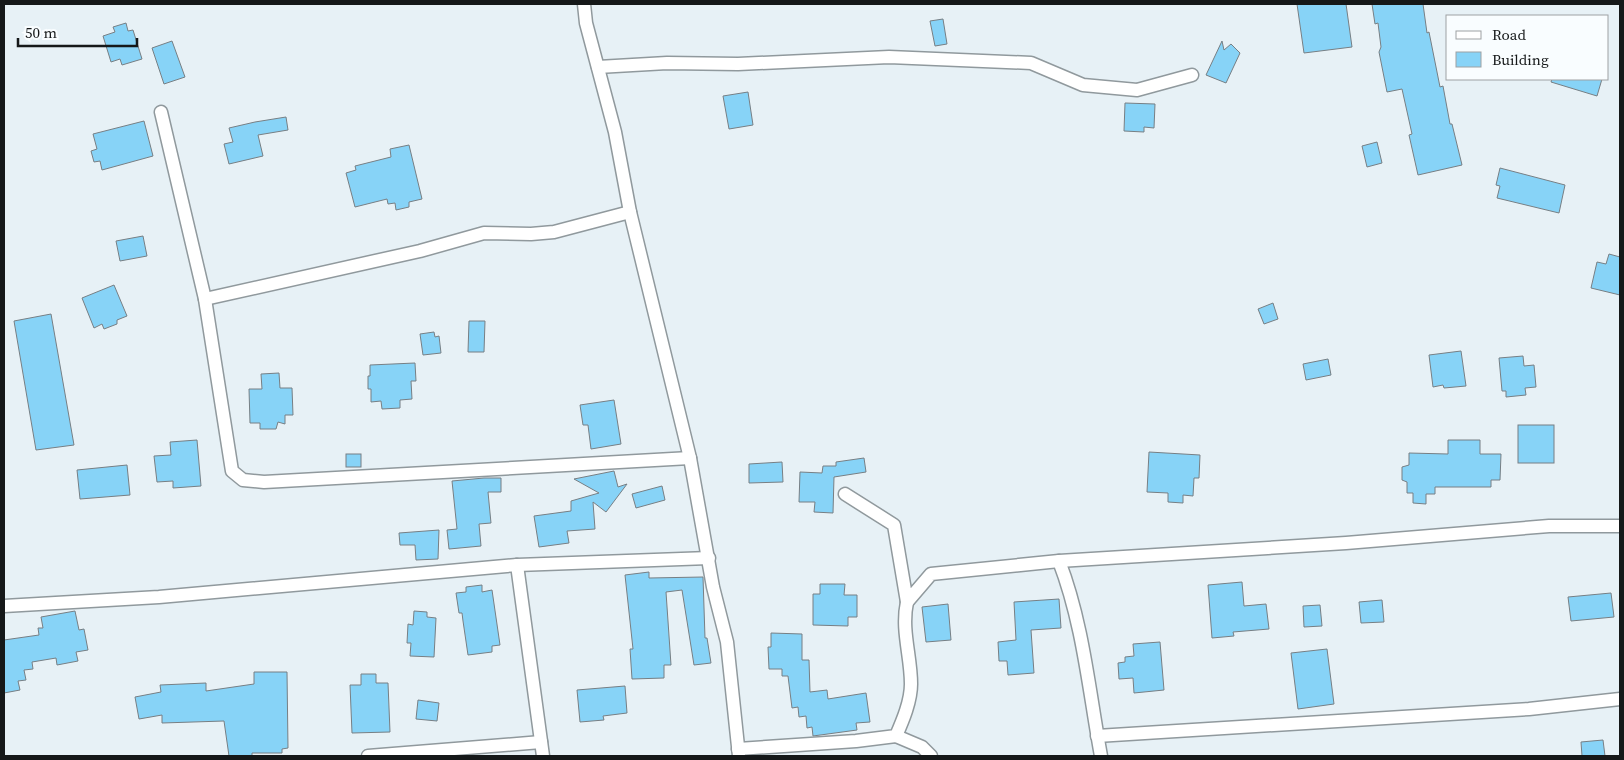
<svg xmlns="http://www.w3.org/2000/svg" width="1624" height="760" font-family="'Source Serif 4',serif">
	<rect width="100%" height="100%" fill="#e7f1f6"/>
	<g fill="#87d3f7" stroke="#777f84">
		<path d="M 1297,4 L 1346,4 L 1352,47 L 1304,53 Z"/>
		<path d="M 1372,4 L 1423,4 L 1427,33 L 1429,32 L 1440,87 L 1443,86 L 1450,124 L 1452,124 L 1462,165 L 1418,175 L 1409,135 L 1412,134 L 1402,89 L 1387,92 L 1379,52 L 1381,47 L 1378,23 L 1375,24 Z"/>
		<path d="M 943,19 L 947,44 L 935,46 L 930,21 Z"/>
		<path d="M 126,23 L 128,31 L 133,30 L 142,59 L 122,65 L 120,59 L 111,62 L 103,36 L 115,32 L 113,27 Z"/>
		<path d="M 172,41 L 185,77 L 164,84 L 152,48 Z"/>
		<path d="M 1222,41 L 1224,50 L 1231,44 L 1240,53 L 1226,83 L 1206,75 Z"/>
		<path d="M 1552,79 L 1602,79 L 1597,96 L 1551,82 Z"/>
		<path d="M 748,92 L 753,125 L 729,129 L 723,96 Z"/>
		<path d="M 1125,103 L 1155,104 L 1154,128 L 1144,127 L 1144,132 L 1124,131 Z"/>
		<path d="M 286,117 L 288,130 L 258,135 L 263,156 L 229,164 L 224,144 L 233,142 L 229,128 L 255,122 Z"/>
		<path d="M 144,121 L 153,156 L 102,170 L 100,161 L 94,162 L 91,151 L 97,149 L 93,134 Z"/>
		<path d="M 1377,142 L 1382,163 L 1367,167 L 1362,146 Z"/>
		<path d="M 409,145 L 422,199 L 409,202 L 409,207 L 396,210 L 395,203 L 388,204 L 387,199 L 355,207 L 346,173 L 356,170 L 355,166 L 391,157 L 390,149 Z"/>
		<path d="M 1500,168 L 1565,185 L 1559,213 L 1497,198 L 1500,186 L 1496,185 Z"/>
		<path d="M 143,236 L 147,256 L 120,261 L 116,241 Z"/>
		<path d="M 1609,254 L 1620,257 L 1620,295 L 1591,288 L 1597,262 L 1606,264 Z"/>
		<path d="M 114,285 L 127,316 L 117,320 L 117,324 L 104,329 L 102,324 L 94,328 L 82,298 Z"/>
		<path d="M 1273,303 L 1278,319 L 1264,324 L 1258,309 Z"/>
		<path d="M 51,314 L 74,445 L 36,450 L 14,321 Z"/>
		<path d="M 469,321 L 485,321 L 484,352 L 468,352 Z"/>
		<path d="M 434,332 L 435,337 L 439,336 L 441,353 L 423,355 L 420,334 Z"/>
		<path d="M 1461,351 L 1466,386 L 1444,388 L 1443,385 L 1433,387 L 1429,355 Z"/>
		<path d="M 1523,356 L 1524,366 L 1534,365 L 1536,387 L 1525,388 L 1526,395 L 1506,397 L 1506,391 L 1502,391 L 1499,358 Z"/>
		<path d="M 1328,359 L 1331,375 L 1306,380 L 1303,364 Z"/>
		<path d="M 415,363 L 416,381 L 411,381 L 412,399 L 400,400 L 400,408 L 382,409 L 381,401 L 371,402 L 371,389 L 368,389 L 368,376 L 370,376 L 370,365 Z"/>
		<path d="M 279,373 L 280,388 L 292,388 L 293,415 L 285,415 L 285,424 L 278,422 L 276,429 L 260,429 L 260,423 L 250,423 L 249,389 L 262,389 L 261,374 Z"/>
		<path d="M 614,400 L 621,444 L 591,449 L 588,425 L 583,425 L 580,405 Z"/>
		<rect x="1518" y="425" width="36" height="38"/>
		<path d="M 197,440 L 201,486 L 173,488 L 173,481 L 157,482 L 154,456 L 171,455 L 170,442 Z"/>
		<path d="M 1448,440 L 1480,440 L 1480,454 L 1501,454 L 1500,480 L 1491,480 L 1491,487 L 1435,487 L 1435,494 L 1426,494 L 1426,504 L 1413,503 L 1413,493 L 1407,493 L 1407,482 L 1402,480 L 1402,467 L 1409,465 L 1409,453 L 1448,454 Z"/>
		<path d="M 1149,452 L 1200,455 L 1199,478 L 1194,478 L 1193,496 L 1183,495 L 1183,503 L 1168,502 L 1168,493 L 1147,492 Z"/>
		<rect x="346" y="454" width="15" height="13"/>
		<path d="M 864,458 L 866,472 L 834,477 L 833,513 L 814,512 L 815,502 L 799,502 L 800,472 L 822,473 L 823,466 L 836,466 L 836,462 Z"/>
		<path d="M 782,462 L 783,482 L 749,483 L 749,464 Z"/>
		<path d="M 127,465 L 130,495 L 80,499 L 77,470 Z"/>
		<path d="M 614,471 L 618,487 L 627,484 L 606,512 L 593,502 L 595,529 L 567,531 L 569,543 L 539,547 L 534,516 L 571,511 L 571,501 L 599,493 L 574,479 Z"/>
		<path d="M 484,478 L 501,478 L 501,492 L 488,492 L 491,523 L 479,524 L 481,546 L 449,549 L 447,530 L 457,529 L 452,481 Z"/>
		<path d="M 662,486 L 665,500 L 636,508 L 632,494 Z"/>
		<path d="M 439,530 L 438,559 L 416,560 L 415,545 L 400,545 L 399,533 Z"/>
		<path d="M 649,572 L 649,578 L 703,577 L 705,638 L 707,638 L 711,663 L 694,665 L 682,590 L 666,592 L 671,665 L 664,665 L 664,678 L 632,679 L 630,649 L 633,649 L 625,575 Z"/>
		<path d="M 1242,582 L 1244,606 L 1266,604 L 1269,629 L 1233,632 L 1234,636 L 1212,638 L 1208,585 Z"/>
		<path d="M 820,584 L 845,584 L 844,595 L 857,595 L 857,617 L 848,617 L 848,626 L 813,625 L 813,594 L 820,594 Z"/>
		<path d="M 482,585 L 482,592 L 492,590 L 500,645 L 492,646 L 492,652 L 468,655 L 463,621 L 462,613 L 459,613 L 456,593 L 466,592 L 466,587 Z"/>
		<path d="M 1611,593 L 1614,617 L 1571,621 L 1568,597 Z"/>
		<path d="M 1059,599 L 1061,628 L 1031,630 L 1034,673 L 1008,675 L 1007,661 L 999,661 L 998,642 L 1016,640 L 1014,602 Z"/>
		<path d="M 1382,600 L 1384,622 L 1361,623 L 1359,602 Z"/>
		<path d="M 948,604 L 951,640 L 926,642 L 922,607 Z"/>
		<path d="M 1320,605 L 1322,626 L 1304,627 L 1303,606 Z"/>
		<path d="M 75,611 L 79,630 L 84,629 L 88,650 L 76,652 L 78,661 L 57,665 L 56,658 L 32,662 L 33,669 L 24,670 L 26,680 L 18,681 L 20,690 L 4,693 L 4,640 L 39,635 L 38,628 L 43,628 L 41,617 Z"/>
		<path d="M 414,611 L 427,612 L 427,617 L 436,618 L 434,657 L 410,656 L 411,643 L 407,643 L 408,624 L 413,625 Z"/>
		<path d="M 771,633 L 802,634 L 802,660 L 809,660 L 810,692 L 827,690 L 828,699 L 866,693 L 870,722 L 856,723 L 857,730 L 813,736 L 812,727 L 807,728 L 806,716 L 799,717 L 798,707 L 792,708 L 788,676 L 782,676 L 782,669 L 769,669 L 768,647 L 771,647 Z"/>
		<path d="M 1160,642 L 1164,690 L 1134,693 L 1133,678 L 1119,679 L 1118,663 L 1125,662 L 1125,657 L 1134,656 L 1133,644 Z"/>
		<path d="M 1327,649 L 1334,704 L 1298,709 L 1291,653 Z"/>
		<path d="M 254,672 L 287,672 L 288,748 L 282,749 L 282,753 L 252,753 L 252,756 L 229,756 L 224,721 L 162,723 L 162,715 L 139,719 L 135,697 L 161,692 L 160,685 L 206,683 L 206,691 L 254,684 Z"/>
		<path d="M 361,674 L 376,674 L 376,683 L 388,683 L 390,732 L 352,733 L 350,685 L 361,685 Z"/>
		<path d="M 625,686 L 627,713 L 603,716 L 604,720 L 580,722 L 577,690 Z"/>
		<path d="M 418,700 L 439,703 L 437,721 L 416,719 Z"/>
		<path d="M 1603,740 L 1605,756 L 1582,756 L 1581,742 Z"/>
	</g>
	<g fill="none" stroke-linecap="round" stroke-linejoin="round">
		<defs>
			<g id="street">
				<path d="M 584,4 L 586,23 L 615,132 L 630,212 L 690,458 L 713,587 L 727,642 L 739,756"/>
				<path d="M 598,67 L 667,63 L 738,64 L 889,57 L 1031,63 L 1083,85 L 1137,90 L 1192,75"/>
				<path d="M 161,112 L 205,299 L 232,471 L 243,480 L 264,482 L 690,458"/>
				<path d="M 205,299 L 420,251 L 484,233 L 531,234 L 554,232 L 630,212"/>
				<path d="M 845,494 L 894,525 L 907,602 L 931,574 L 1059,561 L 1346,543 L 1549,526 L 1620,526"/>
				<path d="M 1059,561 C 1083,623 1089,691 1101,756"/>
				<path d="M 517,565 L 543,756"/>
				<path d="M 4,606 L 159,597 L 517,565 L 709,558"/>
				<path d="M 896,736 L 922,747 L 931,756"/>
				<path d="M 1097,736 L 1529,709 L 1620,699"/>
				<path d="M 738,749 L 856,741 L 896,736 C 903,720 911,701 911,684 C 911,656 901,630 907,602"/>
				<path d="M 368,756 L 541,742"/>
			</g>
		</defs>
		<use href="#street" stroke="#90999d" stroke-width="15"/>
		<use href="#street" stroke="#fff" stroke-width="12"/>
	</g>
	<rect width="1624" height="760" fill="none" stroke="#151819" stroke-width="10"/>
	<rect x="1446" y="15" width="162" height="65" fill="#f9fdff" stroke="#9ea1a3"/>
	<rect x="1456" y="31" width="25" height="8" fill="#ffffff" stroke="#9ea1a3"/>
	<text x="1492" y="40" font-size="15" fill="#151819">Road</text>
	<rect x="1456" y="52" width="25" height="15" fill="#87d3f7" stroke="#9ea1a3"/>
	<text x="1492" y="65" font-size="15" fill="#151819">Building</text>
	<path d="M18 38v8h119v-8" fill="none" stroke="#151819" stroke-width="2.5"/>
	<text x="25" y="38" font-size="15" fill="#151819" stroke="#f9fdff" stroke-width="4" paint-order="stroke">50 m</text>
</svg>
